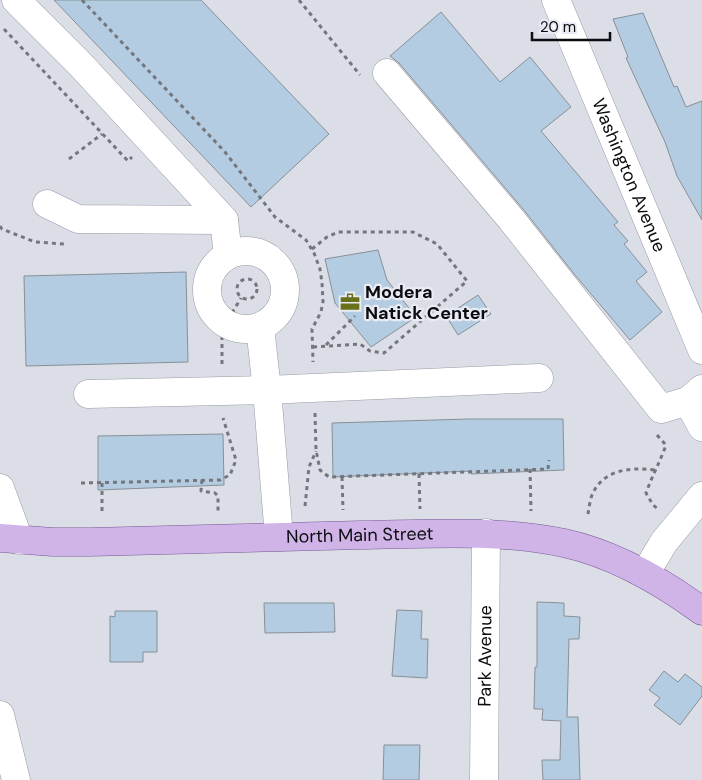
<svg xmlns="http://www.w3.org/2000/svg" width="702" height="780" font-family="'DM Sans',sans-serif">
	<rect width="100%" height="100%" fill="#dbdee7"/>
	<g fill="#b3cce2" stroke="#888f96">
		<path d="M 54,0 L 201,0 L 329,134 L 251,207 Z"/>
		<path d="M 441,12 L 500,82 L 530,57 L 571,107 L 541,131 L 618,222 L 614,225 L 628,241 L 624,244 L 647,272 L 636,281 L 662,312 L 630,340 L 575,275 L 523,209 L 399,63 L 390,56 Z"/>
		<path d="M 643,13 L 674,87 L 677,86 L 686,107 L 702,101 L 702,220 L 677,176 L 665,142 L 626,58 L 628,57 L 613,19 Z"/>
		<path d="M 378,250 L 387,280 L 416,317 L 371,347 L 335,303 L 325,259 Z"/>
		<path d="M 186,272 L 188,362 L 26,366 L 24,276 Z"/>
		<path d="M 478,295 L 491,314 L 458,335 L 446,316 Z"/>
		<path d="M 469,419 L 563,419 L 564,470 L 471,474 L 471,471 L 333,477 L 332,423 Z"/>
		<path d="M 223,434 L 224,485 L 98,490 L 98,436 Z"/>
		<path d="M 537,602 L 564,603 L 564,616 L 580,617 L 579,639 L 569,639 L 567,717 L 578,717 L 580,780 L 543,780 L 542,760 L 560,760 L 561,721 L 542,720 L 543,709 L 534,709 L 535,667 L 537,667 Z"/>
		<path d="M 264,603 L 334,603 L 335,632 L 265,633 Z"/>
		<path d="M 397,610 L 422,611 L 421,639 L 428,639 L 427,678 L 392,676 Z"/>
		<path d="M 115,611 L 157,611 L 157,652 L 143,652 L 143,662 L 110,662 L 110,616 L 115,617 Z"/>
		<path d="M 664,671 L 678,682 L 685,674 L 702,687 L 702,696 L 680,725 L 654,705 L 660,698 L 649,690 Z"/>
		<path d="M 384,745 L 420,745 L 419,780 L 383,780 Z"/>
	</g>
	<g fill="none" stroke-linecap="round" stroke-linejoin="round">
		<defs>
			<g id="minor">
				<path d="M 16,0 L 80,64 L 224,220 L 228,255"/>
				<path id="s1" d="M 556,0 L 702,350"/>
				<path d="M 387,73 L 511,219 L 661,409 L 688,401"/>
				<path d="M 47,204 L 78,219 L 224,220"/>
				<circle cx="246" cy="290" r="39"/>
				<path d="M 260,327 L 267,390 L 279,537"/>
				<path d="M 702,389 L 688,401 L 702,427"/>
				<path d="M 88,394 L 267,390 L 539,378"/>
				<path d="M 0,488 L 19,540"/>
				<path d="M 645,574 L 664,542 L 702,496"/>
				<path d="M 0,715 L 16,780"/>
				<path id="s2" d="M 484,780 L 486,533"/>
			</g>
			<g id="major">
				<path id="s3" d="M 0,538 L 53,542 L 90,542 C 180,540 271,537 361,535 C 429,534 497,529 564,543 C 615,554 661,581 702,611"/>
			</g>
		</defs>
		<use href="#minor" stroke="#989aa3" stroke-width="29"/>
		<use href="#major" stroke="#775992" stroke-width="29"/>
		<g stroke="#74767d" stroke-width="3" stroke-dasharray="4 4" stroke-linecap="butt">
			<path d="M 82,0 L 225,152 L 275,217 L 306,240 L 314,253 L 320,269 L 322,283 L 323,301 L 321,312 L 312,329 L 313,362"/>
			<path d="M 299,0 L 360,75"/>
			<path d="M 4,29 L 128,161 L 132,157"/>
			<path d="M 69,159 L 102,134"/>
			<path d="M 0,226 L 2,229 L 35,242 L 65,244"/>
			<path d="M 312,249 L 327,237 L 338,232 L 413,232 L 437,244 L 467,281 L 384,353 L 370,351 L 360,344 L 313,347"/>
			<circle cx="247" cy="289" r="10"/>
			<path d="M 232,313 L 241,298"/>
			<path d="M 326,345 L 355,316"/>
			<path d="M 222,364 L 222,335"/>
			<path d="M 315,413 L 316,450 L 320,470 L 329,477 L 548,469 L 549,460"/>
			<path d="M 657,435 L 666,445 C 660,462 652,476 646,493 L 653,505 L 658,509"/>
			<path d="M 530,469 L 531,511"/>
			<path d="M 419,474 L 420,509"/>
			<path d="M 342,477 L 343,510"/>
			<path d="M 202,480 L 201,491 L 215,493 L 218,496 L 218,511"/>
			<path d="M 81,483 L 220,480 L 230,475 L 236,460 L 223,418"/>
			<path d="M 102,483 L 102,512"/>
			<path d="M 305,506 L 309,467 L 316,451"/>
			<path d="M 588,514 C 589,508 590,500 592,495 C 603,469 631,467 655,470"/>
		</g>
		<use href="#minor" stroke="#fff" stroke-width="28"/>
		<use href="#major" stroke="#d0b4e8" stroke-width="28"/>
	</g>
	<defs>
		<symbol id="office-bare" viewBox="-9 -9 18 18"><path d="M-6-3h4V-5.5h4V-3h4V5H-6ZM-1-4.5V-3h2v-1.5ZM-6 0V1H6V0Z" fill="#687018" stroke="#e9ebf4" stroke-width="2.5" paint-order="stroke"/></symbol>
	</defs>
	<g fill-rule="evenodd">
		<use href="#office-bare" x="336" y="288" width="28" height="28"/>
	</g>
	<g text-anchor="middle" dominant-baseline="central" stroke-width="4.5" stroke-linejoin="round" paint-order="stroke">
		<g font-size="18" fill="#0b0c0f" stroke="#e9ebf4">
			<text stroke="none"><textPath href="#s1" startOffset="190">Washington Avenue</textPath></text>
			<text stroke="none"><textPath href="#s3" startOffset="360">North Main Street</textPath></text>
			<text stroke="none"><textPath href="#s2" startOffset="124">Park Avenue</textPath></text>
		</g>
		<g font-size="18" font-weight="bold" fill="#0b0c0f" stroke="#e9ebf4" text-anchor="start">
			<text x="365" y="292">Modera<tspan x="365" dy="21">Natick Center</tspan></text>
		</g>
	</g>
	<path d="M532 32v8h78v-8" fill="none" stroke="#0b0c0f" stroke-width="2.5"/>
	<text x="540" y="32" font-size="15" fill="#0b0c0f" stroke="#e9ebf4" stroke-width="4" paint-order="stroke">20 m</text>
</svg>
